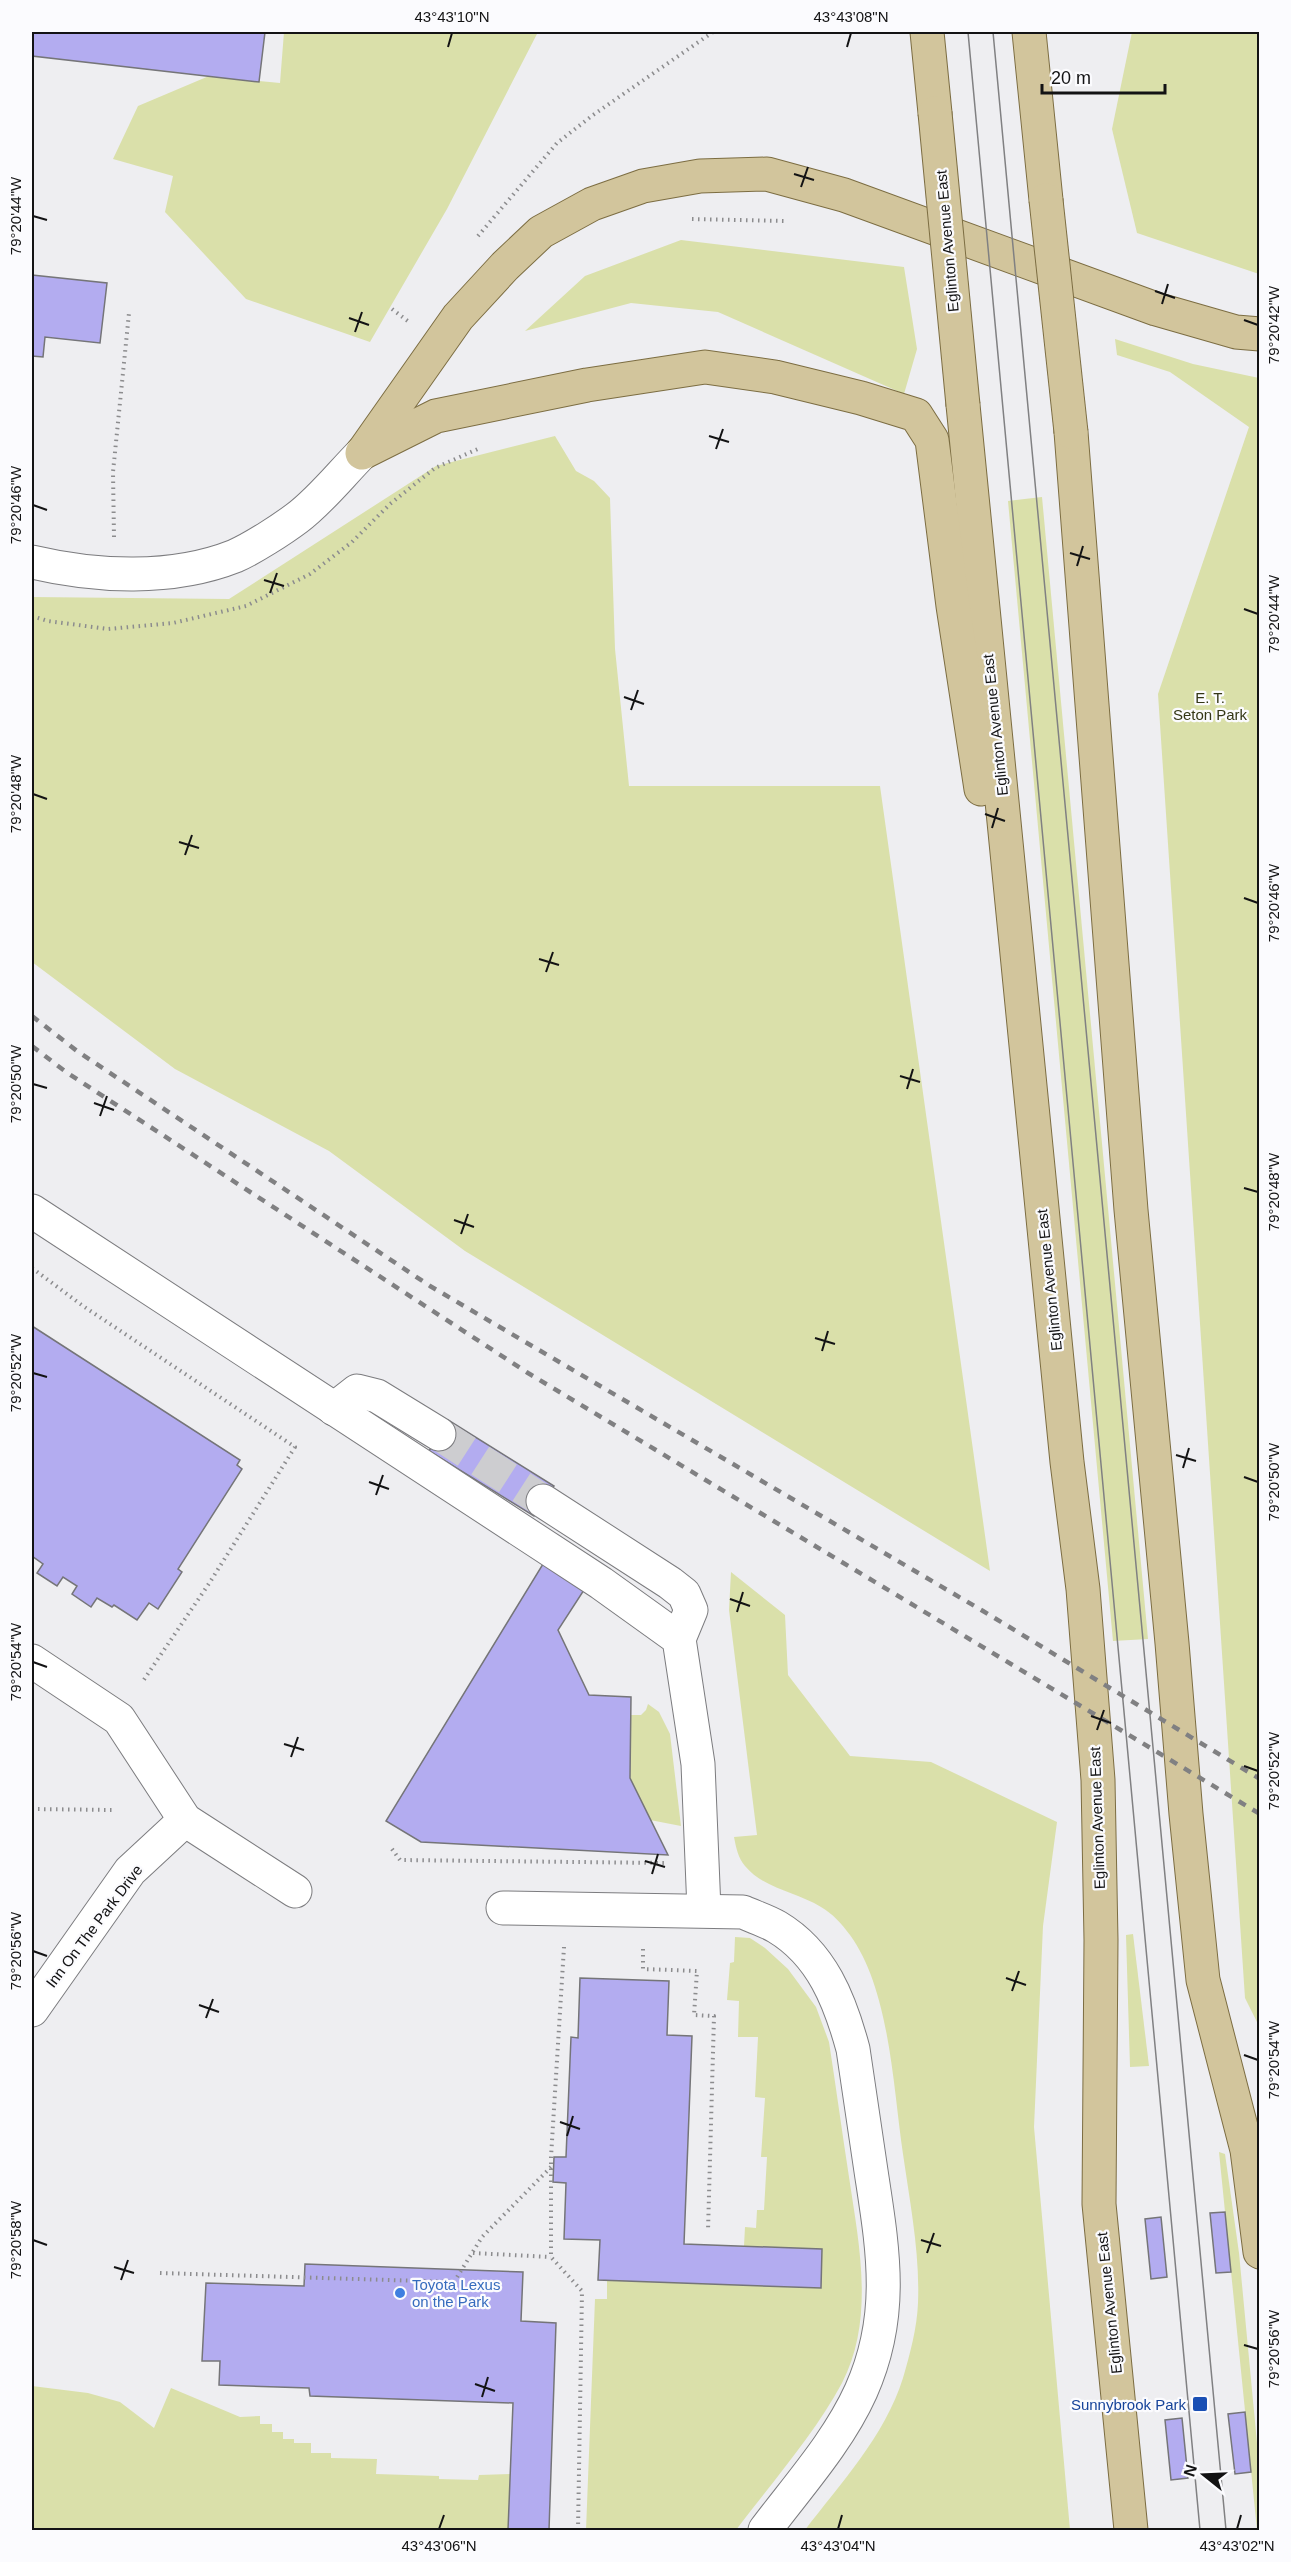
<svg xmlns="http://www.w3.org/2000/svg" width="1291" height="2562" font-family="Helvetica,sans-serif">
	<rect width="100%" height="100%" fill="#eeeef1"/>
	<g fill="#dae0aa">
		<path d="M 284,32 L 538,32 L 447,209 L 370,342 L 246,299 L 165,212 L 173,176 L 113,159 L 138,106 L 209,76 L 280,83 Z"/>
		<path d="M 1132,32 L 1259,32 L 1259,274 L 1137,233 L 1112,129 Z"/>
		<path d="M 681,240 L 904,267 L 917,349 L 904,394 L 718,312 L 631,303 L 525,331 L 585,276 Z"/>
		<path d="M 1115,339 L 1193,364 L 1259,378 L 1259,2026 L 1245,1998 L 1158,694 L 1249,427 L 1170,372 L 1117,355 Z"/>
		<path d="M 555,436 L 576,471 L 594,481 L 610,498 L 615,649 L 629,786 L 880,786 L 990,1571 L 465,1251 L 329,1151 L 175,1069 L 32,962 L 32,597 L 229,599 L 436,466 Z"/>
		<path d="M 1042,497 L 1148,1639 L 1113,1641 L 1008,501 Z"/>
		<path d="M 731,1572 L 785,1615 L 788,1675 L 850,1756 L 931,1762 L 1057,1822 L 1043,1926 L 1034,2127 L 1070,2530 L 805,2530 C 840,2484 885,2436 903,2378 C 910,2354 917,2328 918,2303 C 920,2253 910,2203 903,2154 C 893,2087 890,1990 850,1935 C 841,1923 833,1914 821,1907 C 797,1892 764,1889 745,1866 C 738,1858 736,1847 734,1837 L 757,1835 L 729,1610 Z"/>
		<path d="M 648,1704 L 659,1712 L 670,1734 L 681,1826 L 650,1820 L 630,1778 L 631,1715 L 641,1715 L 646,1710 Z"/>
		<path d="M 1133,1934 L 1149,2066 L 1130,2067 L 1126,1935 Z"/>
		<path d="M 735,1937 L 750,1938 L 765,1948 L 788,1969 L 816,2007 L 829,2042 C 836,2087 842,2132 849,2177 C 859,2244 875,2319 842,2383 C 816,2432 770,2485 736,2530 L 586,2530 L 595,2299 L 607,2299 L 607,2280 L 821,2287 L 822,2249 L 744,2246 L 745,2227 L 756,2228 L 757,2210 L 764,2210 L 767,2157 L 761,2157 L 765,2098 L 755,2097 L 758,2037 L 738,2037 L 739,2001 L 727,2000 L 730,1963 L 734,1962 Z"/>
		<path d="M 1219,2152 L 1225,2154 L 1239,2253 L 1259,2464 L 1259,2530 L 1257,2530 Z"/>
		<path d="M 32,2386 L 88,2393 L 120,2402 L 154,2428 L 171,2388 L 240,2417 L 260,2416 L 260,2424 L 272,2424 L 272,2432 L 283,2432 L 283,2439 L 294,2439 L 294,2443 L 311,2443 L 311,2453 L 331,2453 L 331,2458 L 377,2459 L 376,2474 L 439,2476 L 439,2479 L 478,2480 L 479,2475 L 510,2474 L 508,2530 L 32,2530 Z"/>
	</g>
	<g fill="#b3acf0" stroke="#757578" stroke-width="1.5">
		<path d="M 32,32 L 265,32 L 259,82 L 32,56 Z"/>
		<path d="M 32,275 L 107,283 L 100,343 L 45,337 L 43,357 L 32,356 Z"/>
		<path d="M 32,1326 L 240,1460 L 237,1465 L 242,1469 L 178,1569 L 182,1572 L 158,1609 L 149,1603 L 137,1620 L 114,1605 L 112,1607 L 97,1598 L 91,1607 L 72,1594 L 77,1586 L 63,1577 L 57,1586 L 37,1573 L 43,1564 L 32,1556 Z"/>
		<path d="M 448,1420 L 554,1486 L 534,1516 L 429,1451 Z"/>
		<path d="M 543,1564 L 584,1590 L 558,1630 L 589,1695 L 631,1697 L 630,1778 L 668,1855 L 421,1842 L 386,1821 Z"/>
		<path d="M 580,1978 L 669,1981 L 667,2035 L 692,2036 L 684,2244 L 822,2249 L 821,2288 L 598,2280 L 600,2240 L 564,2239 L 566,2183 L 553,2182 L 554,2157 L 566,2157 L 571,2037 L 578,2038 Z"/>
		<path d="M 1225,2212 L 1231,2272 L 1216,2273 L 1210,2213 Z"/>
		<path d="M 1161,2217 L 1167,2277 L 1151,2279 L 1145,2219 Z"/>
		<path d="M 305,2264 L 523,2272 L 521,2321 L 556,2323 L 549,2530 L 508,2530 L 513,2403 L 310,2396 L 309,2388 L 219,2385 L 220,2361 L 202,2361 L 206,2283 L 304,2286 Z"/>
		<path d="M 1245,2412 L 1251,2472 L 1235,2474 L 1228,2414 Z"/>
		<path d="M 1182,2418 L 1188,2478 L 1171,2480 L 1165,2420 Z"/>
	</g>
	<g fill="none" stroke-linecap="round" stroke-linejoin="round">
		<path stroke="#cdcdd0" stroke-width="33" stroke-dasharray="33 16" stroke-linecap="butt" d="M 439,1434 L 543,1501"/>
		<defs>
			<g id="minor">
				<path d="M 32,562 C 96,577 172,581 235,556 C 253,548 281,530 297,518 C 320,501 342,473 362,453"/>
				<path d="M 32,1211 L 601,1583 L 679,1639 L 698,1764 L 704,1910"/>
				<path d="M 334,1409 L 357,1391 L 377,1396 L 439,1434"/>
				<path d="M 543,1501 L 670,1583 L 684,1594 L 691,1610 L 679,1639"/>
				<path d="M 32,1661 L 119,1719 L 185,1820 L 295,1891"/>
				<path d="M 503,1908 L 743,1912 C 754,1917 767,1921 777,1927 C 822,1954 840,2001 853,2049 C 859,2090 865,2130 871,2171 C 883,2250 895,2315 861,2391 C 838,2442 798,2486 765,2530"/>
				<path d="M 32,2010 L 130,1871 L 185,1820"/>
			</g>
			<g id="major">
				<path d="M 927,32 L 935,113"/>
				<path d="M 1029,32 L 1046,200"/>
				<path d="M 963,405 L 1067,1462 L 1083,1589 L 1098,1780 L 1101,1940 L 1099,2204 L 1131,2530"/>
				<path d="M 1071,432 L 1131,1210 L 1172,1643 L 1186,1814 L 1203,1980 L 1247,2150 L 1260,2252"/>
				<path d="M 363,452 L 458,317 L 505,266 L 541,232 L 592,204 L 643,186 L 700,176 L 767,174 L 844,195 L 1156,309 L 1236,332 L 1260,334"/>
				<path d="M 362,453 L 436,416 L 587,385 L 705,367 L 775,377 L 861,398 L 916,415 L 932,440 L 953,606 L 981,789"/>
			</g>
		</defs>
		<use href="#minor" stroke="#7c7c7f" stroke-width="35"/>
		<use href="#major" stroke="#7c6d42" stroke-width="35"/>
		<g stroke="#8c8c8e" stroke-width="4" stroke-dasharray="1.5 4.5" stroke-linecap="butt">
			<path d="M 692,219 L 786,221"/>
			<path d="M 478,236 L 557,143 L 593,115 L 713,32"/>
			<path d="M 392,309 L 409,322"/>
			<path d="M 114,537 L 113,472 L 129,313"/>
			<path d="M 32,616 L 48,621 L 108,629 L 173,623 L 246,606 L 310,574 L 352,542 L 390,504 L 435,468 L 480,448"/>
			<path d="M 32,1268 L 83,1306 L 295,1447 L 210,1582 L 143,1681"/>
			<path d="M 32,1809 L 114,1810"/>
			<path d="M 392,1849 L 400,1860 L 664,1863"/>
			<path d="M 564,1947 L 551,2157 L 551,2257 L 582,2291 L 578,2530"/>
			<path d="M 643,1949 L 643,1969 L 697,1971 L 694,2015 L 714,2016 L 708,2231"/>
			<path d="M 473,2253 L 551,2257"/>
			<path d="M 160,2273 L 454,2282 L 482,2237 L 551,2167"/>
		</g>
		<use href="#minor" stroke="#fff" stroke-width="33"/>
		<use href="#major" stroke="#d2c59c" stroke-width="33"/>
		<g stroke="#808082" stroke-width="1.5">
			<path d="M 968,32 L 1200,2530"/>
			<path d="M 993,32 L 1226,2530"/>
		</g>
		<g stroke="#808082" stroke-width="4.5" stroke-dasharray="8 8" stroke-linecap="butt">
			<path d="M 32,1016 L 77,1051 L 430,1286 L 983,1611 L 1260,1779"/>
			<path d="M 32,1046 L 66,1072 L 528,1373 L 1260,1814"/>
		</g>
		<defs>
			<g id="major-bridge">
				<path d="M 935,113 L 963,405"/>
				<path d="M 1046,200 L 1071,432"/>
			</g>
		</defs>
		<use href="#major-bridge" stroke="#7c6d42" stroke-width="35" stroke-linecap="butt"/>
		<use href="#major-bridge" stroke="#d2c59c" stroke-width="33"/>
	</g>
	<path fill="none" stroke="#131314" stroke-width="2" d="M 448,47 L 452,33M 847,47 L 851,33M 794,174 L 814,180M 801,187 L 808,167M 33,216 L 47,220M 1155,291 L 1175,298M 1162,304 L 1168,284M 349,318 L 369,325M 1244,320 L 1258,325M 355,332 L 362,312M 709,436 L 729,442M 716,449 L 723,429M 33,505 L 47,510M 1070,553 L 1090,559M 1077,566 L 1083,546M 264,580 L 284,586M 270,593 L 277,573M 1244,609 L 1258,614M 624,697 L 644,704M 631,710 L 638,690M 33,794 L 47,799M 985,814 L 1005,821M 992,828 L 998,808M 179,842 L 199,848M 185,855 L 192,835M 1244,898 L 1258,903M 539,959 L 559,965M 546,972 L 553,952M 900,1076 L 920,1082M 33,1084 L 47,1088M 907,1089 L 913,1069M 94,1103 L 114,1110M 100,1116 L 107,1096M 1244,1188 L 1258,1192M 454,1220 L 474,1227M 461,1234 L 468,1214M 815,1338 L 835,1344M 822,1351 L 828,1331M 33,1373 L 47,1377M 1176,1455 L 1196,1461M 1183,1468 L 1189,1448M 1244,1477 L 1258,1482M 369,1482 L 389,1489M 376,1495 L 383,1475M 730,1599 L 750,1606M 737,1612 L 743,1592M 33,1662 L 47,1667M 1091,1716 L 1111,1723M 1097,1730 L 1104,1710M 284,1744 L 304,1750M 291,1757 L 298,1737M 1244,1766 L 1258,1771M 645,1861 L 665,1867M 652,1874 L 658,1854M 33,1951 L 47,1956M 1006,1978 L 1026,1985M 1012,1991 L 1019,1971M 199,2005 L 219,2012M 206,2018 L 213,1999M 1244,2055 L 1258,2060M 560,2122 L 580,2129M 567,2136 L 573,2116M 33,2240 L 47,2245M 921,2240 L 941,2246M 927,2253 L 934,2233M 114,2267 L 134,2273M 121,2280 L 128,2260M 1244,2345 L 1258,2349M 475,2384 L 495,2391M 482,2397 L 488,2377M 439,2529 L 444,2515M 838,2529 L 842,2515M 1237,2529 L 1241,2515"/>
	<circle fill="#3f7fe0" stroke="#fbfbfe" stroke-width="2" cx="400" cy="2293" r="6"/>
	<rect fill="#1a4fb4" stroke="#fbfbfe" stroke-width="2" x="1192" y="2396" width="16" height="16" rx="3"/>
	<g text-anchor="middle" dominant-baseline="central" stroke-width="4.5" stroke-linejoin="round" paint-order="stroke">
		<g font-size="15" fill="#131314" stroke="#fbfbfe">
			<text transform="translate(947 241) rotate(-95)">Eglinton Avenue East</text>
			<text transform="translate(995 725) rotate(-96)">Eglinton Avenue East</text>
			<text transform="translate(1049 1280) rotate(-96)">Eglinton Avenue East</text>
			<text transform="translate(1097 1818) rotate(-92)">Eglinton Avenue East</text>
			<text transform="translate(94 1926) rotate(-53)">Inn On The Park Drive</text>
			<text transform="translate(1109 2303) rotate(-96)">Eglinton Avenue East</text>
		</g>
		<g font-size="15" fill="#343716" stroke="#fbfbfe">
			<text x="1210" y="697">E. T.<tspan x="1210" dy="17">Seton Park</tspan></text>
		</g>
		<g font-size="15" fill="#366cbe" stroke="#fbfbfe" text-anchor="start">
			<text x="412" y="2284">Toyota Lexus<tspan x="412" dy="17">on the Park</tspan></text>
		</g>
		<g font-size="15" fill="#164399" stroke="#fbfbfe" text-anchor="end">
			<text x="1186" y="2404">Sunnybrook Park</text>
		</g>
	</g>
	<rect width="1291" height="2562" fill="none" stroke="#fbfbfe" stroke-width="66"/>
	<g transform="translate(1204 2475) rotate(288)" stroke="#fbfbfe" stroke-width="4.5" paint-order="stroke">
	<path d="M0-4.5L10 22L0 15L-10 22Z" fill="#131314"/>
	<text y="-9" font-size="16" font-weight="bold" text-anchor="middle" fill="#131314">N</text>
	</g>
	<path d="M1042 84v9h123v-9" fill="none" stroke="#131314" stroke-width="3"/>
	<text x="1051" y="84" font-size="18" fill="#131314" stroke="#fbfbfe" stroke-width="4.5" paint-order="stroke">20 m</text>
	<rect x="33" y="33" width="1225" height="2496" fill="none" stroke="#131314" stroke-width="2"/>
	<g font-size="15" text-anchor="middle" fill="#131314">
		<text x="452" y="22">43°43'10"N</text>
		<text x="851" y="22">43°43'08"N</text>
		<text transform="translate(16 216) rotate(-90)" y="5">79°20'44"W</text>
		<text transform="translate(1274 325) rotate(-90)" y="5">79°20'42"W</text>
		<text transform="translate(16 505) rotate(-90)" y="5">79°20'46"W</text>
		<text transform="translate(1274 614) rotate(-90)" y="5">79°20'44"W</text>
		<text transform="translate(16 794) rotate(-90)" y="5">79°20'48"W</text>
		<text transform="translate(1274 903) rotate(-90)" y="5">79°20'46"W</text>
		<text transform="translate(16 1084) rotate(-90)" y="5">79°20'50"W</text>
		<text transform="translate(1274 1192) rotate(-90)" y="5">79°20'48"W</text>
		<text transform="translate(16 1373) rotate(-90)" y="5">79°20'52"W</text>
		<text transform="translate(1274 1482) rotate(-90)" y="5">79°20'50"W</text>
		<text transform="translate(16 1662) rotate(-90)" y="5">79°20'54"W</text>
		<text transform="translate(1274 1771) rotate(-90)" y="5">79°20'52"W</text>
		<text transform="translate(16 1951) rotate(-90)" y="5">79°20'56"W</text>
		<text transform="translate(1274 2060) rotate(-90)" y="5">79°20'54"W</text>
		<text transform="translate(16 2240) rotate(-90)" y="5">79°20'58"W</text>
		<text transform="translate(1274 2349) rotate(-90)" y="5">79°20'56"W</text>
		<text x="439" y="2551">43°43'06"N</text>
		<text x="838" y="2551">43°43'04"N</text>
		<text x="1237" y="2551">43°43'02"N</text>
	</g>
</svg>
